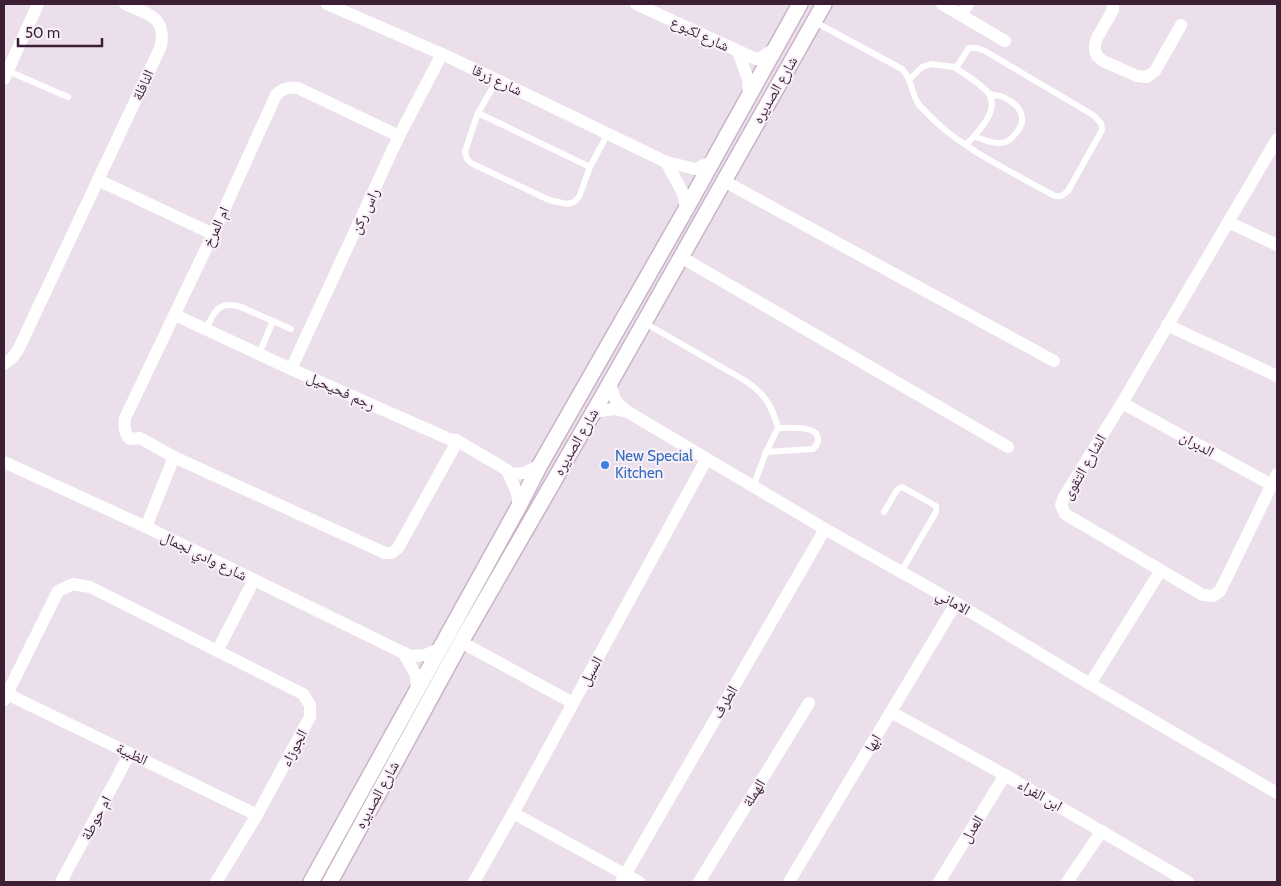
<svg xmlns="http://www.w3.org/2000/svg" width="1281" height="886" font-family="Cabin,'Noto Naskh Arabic',sans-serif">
	<rect width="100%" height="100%" fill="#ebdfeb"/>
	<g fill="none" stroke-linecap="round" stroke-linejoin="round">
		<defs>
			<g id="secondary">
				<path d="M 311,882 L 519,506 L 540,465 L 686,209 L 800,4"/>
				<path d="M 330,882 L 461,642 L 601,399 L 824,4"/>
			</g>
		</defs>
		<use href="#secondary" stroke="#cbb2c8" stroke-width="18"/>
		<g stroke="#fff" stroke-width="6">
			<path d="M 815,22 L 902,69 C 912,78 911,95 920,106 C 927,113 934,121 942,127 C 952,137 965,144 976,152 C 1001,167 1027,181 1053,195 C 1060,198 1062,196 1068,191 L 1102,130 L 1101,123 L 1093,115 L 985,51 L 977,48 L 969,48 L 958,65 L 954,67 L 931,64 L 922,67 L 909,80"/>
			<path d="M 954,67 C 964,74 982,84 989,94 C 1000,111 977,133 966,145"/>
			<path d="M 8,71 L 68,97"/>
			<path d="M 497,80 L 478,113 L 469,139 L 465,152 L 467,159 L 471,163 L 549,200 L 567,204 L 574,202 L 579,197 L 590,167 L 608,133"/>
			<path d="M 478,113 L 590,167"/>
			<path d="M 974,136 C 982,139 992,144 1001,143 C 1007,143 1013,137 1017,132 C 1028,118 1020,105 1005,98 C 1000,95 994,95 989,94"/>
			<path d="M 645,323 L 744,380 C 764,392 772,406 778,428 L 766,452 L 753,487"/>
			<path d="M 206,330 C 213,312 219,300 241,307 L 291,329"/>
			<path d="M 259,354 L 273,321"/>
			<path d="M 766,452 L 813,449 C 816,446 819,443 818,438 C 816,425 788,428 778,428"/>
			<path d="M 884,512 L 897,490 L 902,487 L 936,506 L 936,512 L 901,572"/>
		</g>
		<g stroke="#fff" stroke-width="12">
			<path d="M 327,4 L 442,54 L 497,80 L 666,162 L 696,169 L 711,162"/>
			<path d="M 636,4 L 756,59 L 762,57 L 774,49"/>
			<path d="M 942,4 L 1005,41"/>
			<path d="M 1113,4 L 1113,10 L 1097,38 L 1095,44 L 1095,50 L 1097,56 L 1103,61 L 1137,76 L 1147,77 L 1155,71 L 1181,25"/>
			<path d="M 961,15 L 968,4"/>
			<path d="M 738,52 L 748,79 L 749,95"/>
			<path d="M 4,79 L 38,4"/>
			<path d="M 399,136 L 298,88 C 288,87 283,88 276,95 L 213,234 L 125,418 C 124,427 124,432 130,439 L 140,438 L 174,457 L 385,553 L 392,553 L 398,548 L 453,449 L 456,440"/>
			<path d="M 1277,139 L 1122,403 L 1064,497 L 1061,505 L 1065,514 L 1203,595 L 1213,596 L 1220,591 L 1277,474"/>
			<path d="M 666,162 L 683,193 L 686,209"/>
			<path d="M 98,180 L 213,234"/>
			<path d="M 724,181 L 1054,361"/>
			<path d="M 1228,222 L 1277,245"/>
			<path d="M 681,257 L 1008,447"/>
			<path d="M 175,315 L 291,369 L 449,439 L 456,440 L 507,470 L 511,474 L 524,473 L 540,465"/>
			<path d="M 1167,325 L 1277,376"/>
			<path d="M 4,364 L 12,358 L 18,350 L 161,46 C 166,16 148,14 125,4"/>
			<path d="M 291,369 L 399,136 L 442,54"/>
			<path d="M 610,382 C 614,399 614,401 628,412 L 825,529 L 956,603 L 1090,684 L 1277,793"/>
			<path d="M 1122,403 L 1272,485"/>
			<path d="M 593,412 L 614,409 L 628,412"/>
			<path d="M 4,462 L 146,527 L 410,656 L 425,655 L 439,649"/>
			<path d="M 507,470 L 517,493 L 519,506"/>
			<path d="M 146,527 L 174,457"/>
			<path d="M 461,642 L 573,703"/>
			<path d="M 217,651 L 254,580"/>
			<path d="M 403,652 L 416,675 L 417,691"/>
			<path d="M 1090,684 L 1161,570"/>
			<path d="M 7,694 L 257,815"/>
			<path d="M 4,700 L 58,591 L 73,584 L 90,587 L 303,694 L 310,705 L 310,717 L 257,815 L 216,882"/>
			<path d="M 891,712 L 1005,775 L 1188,882"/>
			<path d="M 513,813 L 639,882"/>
			<path d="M 61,882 L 130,753"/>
			<path d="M 474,882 L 513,813 L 706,460"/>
			<path d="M 621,882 L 825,529"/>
			<path d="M 699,882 L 809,703"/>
			<path d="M 789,882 L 956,603"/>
			<path d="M 939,882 L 1005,775"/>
			<path d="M 1067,882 L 1102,831"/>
		</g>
		<use href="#secondary" stroke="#fff" stroke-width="15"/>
	</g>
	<circle fill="#3f7fe0" stroke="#f8f0f8" stroke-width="2" cx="605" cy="465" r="5"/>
	<g text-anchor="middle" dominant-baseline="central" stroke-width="4" stroke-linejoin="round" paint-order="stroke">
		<g font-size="15" fill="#3c1f35" stroke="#f8f0f8">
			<text transform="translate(700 34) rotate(25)">شارع لكبوع</text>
			<text transform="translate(497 80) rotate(25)">شارع زرقا</text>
			<text transform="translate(143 85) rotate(-65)">النافلة</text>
			<text transform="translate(775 90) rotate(-60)">شارع الصديره</text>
			<text transform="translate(365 211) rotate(-65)">راس ركن</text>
			<text transform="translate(216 227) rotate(-65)">ام المرخ</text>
			<text transform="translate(341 391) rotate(24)">رجم فحيحيل</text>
			<text transform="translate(576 442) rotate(-60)">شارع الصديره</text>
			<text transform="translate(1197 444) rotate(29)">الدبران</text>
			<text transform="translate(1084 467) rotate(-60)">الشارع التقوى</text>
			<text transform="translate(204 556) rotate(26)">شارع وادي لجمال</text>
			<text transform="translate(953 602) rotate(30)">الاماني</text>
			<text transform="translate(591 671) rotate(-61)">السيل</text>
			<text transform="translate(725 702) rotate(-60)">الطرف</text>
			<text transform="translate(873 743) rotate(-59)">ابها</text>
			<text transform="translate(294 748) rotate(-62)">الجوزاء</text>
			<text transform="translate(132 754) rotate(26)">الظبية</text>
			<text transform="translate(754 793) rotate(-58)">الهملة</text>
			<text transform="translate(377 795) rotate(-61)">شارع الصديره</text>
			<text transform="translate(1040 795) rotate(30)">ابن الفراء</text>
			<text transform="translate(96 818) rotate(-62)">ام حوطة</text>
			<text transform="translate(972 829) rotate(-58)">العدل</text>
		</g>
		<g font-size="15" fill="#366cbe" stroke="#f8f0f8" text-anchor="start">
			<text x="615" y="456">New Special<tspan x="615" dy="17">Kitchen</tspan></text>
		</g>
	</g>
	<rect width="1281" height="886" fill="none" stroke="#3c1f35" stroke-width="10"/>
	<path d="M18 38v8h84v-8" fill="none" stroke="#3c1f35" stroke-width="2.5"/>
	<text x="25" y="38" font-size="15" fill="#3c1f35" stroke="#f8f0f8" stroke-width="4" paint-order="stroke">50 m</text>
</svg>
